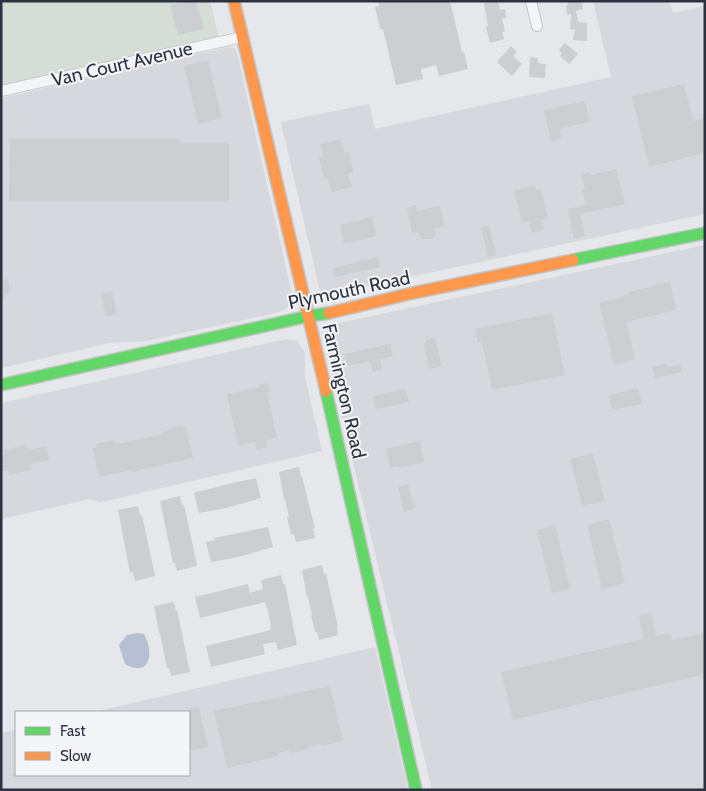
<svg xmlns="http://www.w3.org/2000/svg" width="706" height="791" font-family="Cabin,sans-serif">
	<rect width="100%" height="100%" fill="#e5e7ea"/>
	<g fill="#d6d8dd">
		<path d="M 593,1 L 669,1 L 673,13 L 705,6 L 705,214 L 321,296 L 281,122 L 369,104 L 375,129 L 611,77 Z"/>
		<path d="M 229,47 L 235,49 L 237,53 L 292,294 L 293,300 L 290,305 L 282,311 L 271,314 L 146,341 L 110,343 L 1,368 L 1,98 Z"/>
		<path d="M 705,245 L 705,790 L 432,790 L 326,350 L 325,340 L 327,330 L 332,325 L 339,323 Z"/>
		<path d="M 286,339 L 297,341 L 305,353 L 305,377 L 322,451 L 106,501 L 100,502 L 90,499 L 1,519 L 1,403 Z"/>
		<path d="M 375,647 L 408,790 L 1,790 L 1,733 L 16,730 L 16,775 L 189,775 L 189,712 L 94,712 Z"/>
	</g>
	<path fill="#d5ddd6" d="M 1,1 L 210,1 L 219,38 L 1,87 Z"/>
	<path fill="#b7c0d2" d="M 137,633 L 144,634 C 154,651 151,679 125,664 L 119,645 L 127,635 Z"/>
	<g fill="#cdced2">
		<path d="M 186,1 L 196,1 L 204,29 L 178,35 L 170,5 Z"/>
		<path d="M 378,1 L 450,1 L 462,52 L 464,52 L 468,69 L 439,76 L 436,65 L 421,69 L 423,79 L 396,85 L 383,29 L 380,29 L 375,7 L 379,6 Z"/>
		<path d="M 498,1 L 500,10 L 505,9 L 506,18 L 502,18 L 505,31 L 502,32 L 504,39 L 490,43 L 486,26 L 488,26 L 484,3 Z"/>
		<path d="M 567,1 L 582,1 L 583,9 L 576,11 L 578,22 L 587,23 L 587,41 L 573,40 L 574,32 L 576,30 L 570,29 L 571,14 L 567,15 L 566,5 L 568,5 Z"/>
		<path d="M 565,43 L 578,54 L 569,64 L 560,56 L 562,53 L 559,50 Z"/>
		<path d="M 511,46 L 517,52 L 513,56 L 522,64 L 512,76 L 497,62 Z"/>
		<path d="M 530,57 L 538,58 L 538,63 L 546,64 L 545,78 L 529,77 Z"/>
		<path d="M 208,60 L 222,118 L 198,124 L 184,66 Z"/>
		<path d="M 684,84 L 693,121 L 705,118 L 705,153 L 649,167 L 632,96 Z"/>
		<path d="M 584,101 L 585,104 L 586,104 L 589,122 L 560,129 L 562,138 L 551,141 L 544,110 Z"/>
		<path d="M 10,139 L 180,139 L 180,143 L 229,143 L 229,201 L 9,201 Z"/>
		<path d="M 341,139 L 344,153 L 349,152 L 353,172 L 348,173 L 352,187 L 332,192 L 327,178 L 324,179 L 319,158 L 323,158 L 321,144 Z"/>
		<path d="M 616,169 L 625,204 L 580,214 L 585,236 L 574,239 L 568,209 L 586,205 L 582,190 L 585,189 L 581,174 L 590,172 L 591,175 Z"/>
		<path d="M 534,185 L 535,190 L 541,189 L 548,218 L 541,220 L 544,230 L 532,233 L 529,221 L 522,223 L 514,190 Z"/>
		<path d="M 416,205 L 417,211 L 440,206 L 445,226 L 434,229 L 436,236 L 432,239 L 421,239 L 419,232 L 412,233 L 407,207 Z"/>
		<path d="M 372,217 L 376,236 L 344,244 L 340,225 Z"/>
		<path d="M 489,225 L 496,255 L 488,257 L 481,227 Z"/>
		<path d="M 378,257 L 380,267 L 335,277 L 333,268 Z"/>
		<path d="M 8,279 L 10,292 L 7,293 L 1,304 L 1,281 Z"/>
		<path d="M 670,282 L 676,310 L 626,322 L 635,359 L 614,365 L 599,303 L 629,295 L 628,292 Z"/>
		<path d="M 112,292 L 117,314 L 106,317 L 101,294 Z"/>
		<path d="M 552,313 L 565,375 L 492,390 L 482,342 L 478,343 L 475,329 Z"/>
		<path d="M 435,337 L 442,366 L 429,369 L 424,346 L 426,342 L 426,340 Z"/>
		<path d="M 390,344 L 393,356 L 380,359 L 382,370 L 373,372 L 370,361 L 347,366 L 344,354 Z"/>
		<path d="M 667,363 L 668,367 L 680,364 L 682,372 L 655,378 L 652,367 Z"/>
		<path d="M 268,383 L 270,391 L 267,392 L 277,438 L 266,440 L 267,447 L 257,450 L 255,442 L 238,446 L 227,394 L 260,387 L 259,384 Z"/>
		<path d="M 638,388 L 642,404 L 612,410 L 609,395 Z"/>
		<path d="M 406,389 L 409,402 L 376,409 L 373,396 Z"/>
		<path d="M 181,425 L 182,427 L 186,427 L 193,458 L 132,472 L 131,470 L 99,477 L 93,448 L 97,447 L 96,444 L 114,440 L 115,443 L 119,442 L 119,444 L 163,434 L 162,432 Z"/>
		<path d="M 420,441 L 424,462 L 399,468 L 398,466 L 390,468 L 386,449 Z"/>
		<path d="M 26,445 L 26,449 L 29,448 L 29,450 L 46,446 L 49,460 L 33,463 L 33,464 L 30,465 L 31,470 L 9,475 L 8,470 L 1,472 L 1,456 L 5,455 L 3,450 Z"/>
		<path d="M 593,453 L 605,501 L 582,506 L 570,459 Z"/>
		<path d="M 299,467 L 301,476 L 302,476 L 315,529 L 313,529 L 315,538 L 296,542 L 294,534 L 291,534 L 287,517 L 289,517 L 285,499 L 284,499 L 279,472 Z"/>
		<path d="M 256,478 L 261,498 L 226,508 L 199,513 L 194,493 L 228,484 Z"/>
		<path d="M 408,484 L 414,509 L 404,512 L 398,486 Z"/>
		<path d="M 180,496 L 182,505 L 184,505 L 191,537 L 197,566 L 177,571 L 175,563 L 173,563 L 160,501 Z"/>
		<path d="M 138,506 L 140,515 L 142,515 L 155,576 L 135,581 L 133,572 L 130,573 L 118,510 Z"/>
		<path d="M 609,519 L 625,583 L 602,589 L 587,525 Z"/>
		<path d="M 555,525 L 570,589 L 552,593 L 537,530 Z"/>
		<path d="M 268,527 L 273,547 L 238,557 L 211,562 L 206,542 L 215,540 L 214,538 Z"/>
		<path d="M 322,565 L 324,574 L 326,574 L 338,627 L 337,627 L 338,635 L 319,640 L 317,632 L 315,632 L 311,615 L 312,615 L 308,597 L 307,597 L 302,570 Z"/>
		<path d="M 281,575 L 283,584 L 285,584 L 297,645 L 278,650 L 276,642 L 263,644 L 265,654 L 211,667 L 206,646 L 271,630 L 270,625 L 271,625 L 267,607 L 266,607 L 265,602 L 200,618 L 195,597 L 248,584 L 250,593 L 263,589 L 261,580 Z"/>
		<path d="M 174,602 L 176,611 L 177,610 L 190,672 L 171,676 L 169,668 L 167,668 L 160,633 L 159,633 L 154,606 Z"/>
		<path d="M 651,613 L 656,636 L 670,633 L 672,640 L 705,633 L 705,674 L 513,720 L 501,672 L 644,639 L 639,616 Z"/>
		<path d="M 330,686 L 343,741 L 321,746 L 321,744 L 308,746 L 308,749 L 291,753 L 290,750 L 278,753 L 278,756 L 227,768 L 214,711 Z"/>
		<path d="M 199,707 L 208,747 L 189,751 L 189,709 Z"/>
	</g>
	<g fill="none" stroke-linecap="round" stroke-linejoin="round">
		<defs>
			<g id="street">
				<path d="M 531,1 L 537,26"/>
				<path d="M 1,91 L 242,37"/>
			</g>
			<g id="fast">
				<path d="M 573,260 L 705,233"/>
				<path d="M 1,385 L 309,316 L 329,313"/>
				<path d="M 326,391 L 416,790"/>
			</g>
			<g id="slow">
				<path d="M 234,1 L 326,391"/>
				<path d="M 329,313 L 413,293 L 573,260"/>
			</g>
		</defs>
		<use href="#street" stroke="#c2c4c6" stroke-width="12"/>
		<use href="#fast" stroke="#c2c4c6" stroke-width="14"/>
		<use href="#slow" stroke="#c2c4c6" stroke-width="14"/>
		<use href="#street" stroke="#f4f5f6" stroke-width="10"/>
		<use href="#fast" stroke="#63d668" stroke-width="11"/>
		<use href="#slow" stroke="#ff974d" stroke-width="11"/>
	</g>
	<g text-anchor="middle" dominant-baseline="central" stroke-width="4" stroke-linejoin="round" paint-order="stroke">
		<g font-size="19" fill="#2d3241" stroke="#f4f5f8">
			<text transform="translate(122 64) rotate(-13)">Van Court Avenue</text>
			<text transform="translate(349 290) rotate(-12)">Plymouth Road</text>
			<text transform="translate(344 391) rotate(77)">Farmington Road</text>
		</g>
	</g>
	<rect width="706" height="791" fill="none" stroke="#2d3241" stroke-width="5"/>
	<rect x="15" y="711" width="175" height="65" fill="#f4f5f8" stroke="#a4a7af"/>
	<rect x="25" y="727" width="25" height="8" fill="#63d668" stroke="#a4a7af"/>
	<text x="60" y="736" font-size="15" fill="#2d3241">Fast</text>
	<rect x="25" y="752" width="25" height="8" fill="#ff974d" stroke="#a4a7af"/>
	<text x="60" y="761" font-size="15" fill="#2d3241">Slow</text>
</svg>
